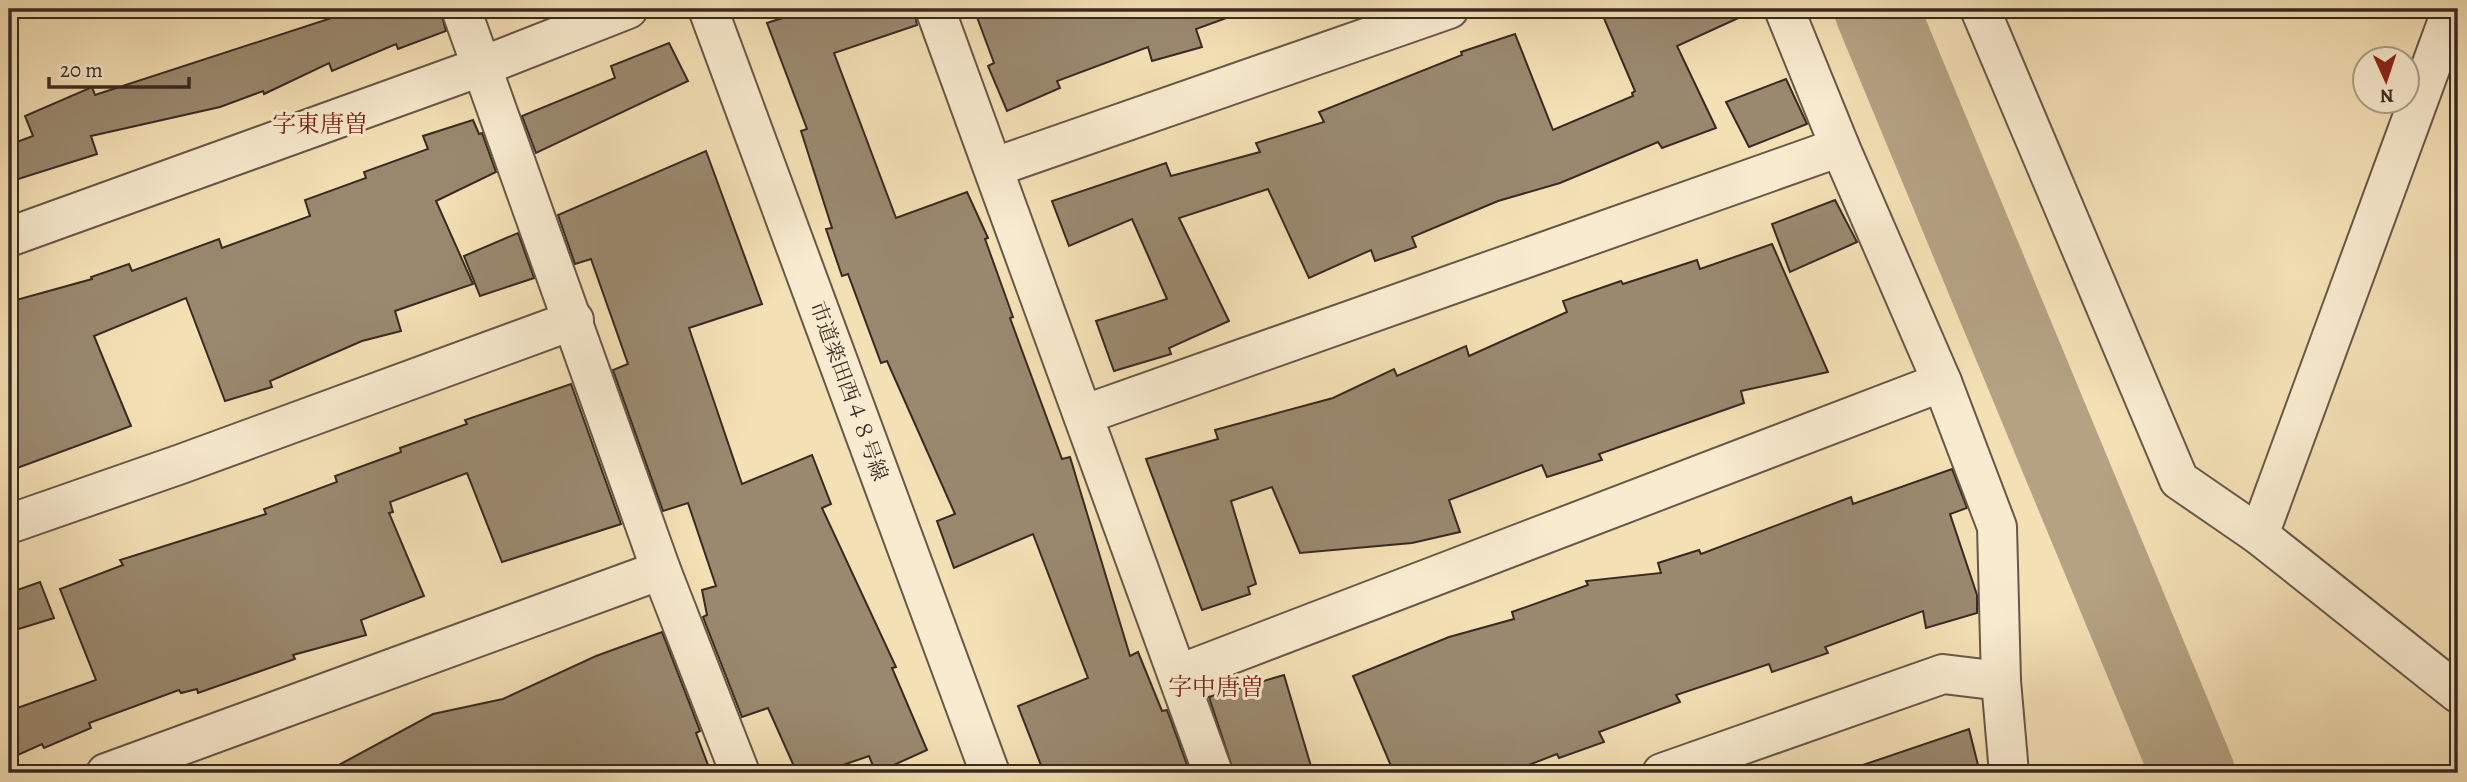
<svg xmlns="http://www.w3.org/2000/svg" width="2467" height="782" font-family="Alegreya,'Noto Serif JP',serif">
	<rect width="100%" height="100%" fill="#f4e0b5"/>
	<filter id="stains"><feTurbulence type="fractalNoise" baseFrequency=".00286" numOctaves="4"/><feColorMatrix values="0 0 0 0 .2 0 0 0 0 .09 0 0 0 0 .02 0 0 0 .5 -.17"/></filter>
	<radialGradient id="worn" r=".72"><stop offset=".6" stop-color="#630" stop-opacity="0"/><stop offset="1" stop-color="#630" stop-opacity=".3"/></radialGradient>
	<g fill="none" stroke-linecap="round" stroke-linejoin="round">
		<path stroke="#b4a283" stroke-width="84" d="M 1876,9 L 2193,773"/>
	</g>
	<g fill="#9a896f" stroke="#382a23" stroke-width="2">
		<path d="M 359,9 L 440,9 L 446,31 L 398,49 L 396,44 L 332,71 L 329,63 L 264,94 L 263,91 L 220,107 L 91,136 L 97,154 L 9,182 L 9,145 L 33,136 L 25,116 L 92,87 L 95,95 Z"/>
		<path d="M 811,9 L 914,9 L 917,25 L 834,53 L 896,218 L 967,192 L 988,238 L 985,239 L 1013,317 L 1010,318 L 1062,459 L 1070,457 L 1130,656 L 1138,652 L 1162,711 L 1167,710 L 1190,773 L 1044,773 L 1018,706 L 1088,678 L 1033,534 L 954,568 L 937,521 L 955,514 L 887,361 L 881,363 L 848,274 L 842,276 L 826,229 L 832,228 L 801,131 L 807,129 L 767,23 Z"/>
		<path d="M 974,9 L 1240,9 L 1240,13 L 1196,29 L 1202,47 L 1152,61 L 1148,47 L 1057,81 L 1060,88 L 1007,111 L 988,66 L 994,63 Z"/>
		<path d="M 1600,9 L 1758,9 L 1677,46 L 1716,128 L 1662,148 L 1658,142 L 1560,183 L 1498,201 L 1412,237 L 1416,247 L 1375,261 L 1371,250 L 1309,278 L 1268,189 L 1179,218 L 1229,321 L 1169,348 L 1171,354 L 1114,371 L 1096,321 L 1167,299 L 1132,219 L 1069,246 L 1052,201 L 1166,163 L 1171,176 L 1260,152 L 1256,143 L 1324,122 L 1319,112 L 1462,55 L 1461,52 L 1515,34 L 1553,130 L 1633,96 L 1632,93 L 1635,91 Z"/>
		<path d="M 669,43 L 688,81 L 536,153 L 522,116 L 615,78 L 611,66 Z"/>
		<path d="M 1786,79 L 1807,124 L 1749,147 L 1726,102 Z"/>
		<path d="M 473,120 L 479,134 L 482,133 L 496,172 L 436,201 L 473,284 L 395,311 L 401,331 L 362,341 L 270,381 L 272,387 L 225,401 L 186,298 L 94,336 L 131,426 L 9,471 L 9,302 L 92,279 L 91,277 L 129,264 L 132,271 L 219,239 L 222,248 L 310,216 L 305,200 L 366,178 L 364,172 L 428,149 L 423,136 Z"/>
		<path d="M 706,151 L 762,304 L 689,328 L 742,484 L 812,455 L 831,504 L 822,508 L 896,667 L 892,668 L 927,750 L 876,773 L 869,756 L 820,773 L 797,773 L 768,708 L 742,717 L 703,617 L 707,615 L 702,590 L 716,586 L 688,503 L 663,511 L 613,370 L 628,364 L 591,259 L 575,264 L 558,215 Z"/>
		<path d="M 1835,200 L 1857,242 L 1790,272 L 1772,224 Z"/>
		<path d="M 518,233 L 534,278 L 480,296 L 464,256 Z"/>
		<path d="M 1772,244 L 1828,372 L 1741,391 L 1744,403 L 1599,454 L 1602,460 L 1547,477 L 1542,465 L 1449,500 L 1460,532 L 1412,543 L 1300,553 L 1272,487 L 1231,501 L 1256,584 L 1248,587 L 1250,594 L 1202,610 L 1146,459 L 1218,439 L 1215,430 L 1333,398 L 1394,369 L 1397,376 L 1466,346 L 1469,356 L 1567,312 L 1563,301 L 1621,281 L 1623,284 L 1697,260 L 1700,269 Z"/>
		<path d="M 571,384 L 621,524 L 502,562 L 467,473 L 390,502 L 393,512 L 389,513 L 424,596 L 361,620 L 366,635 L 293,655 L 295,659 L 198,693 L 197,689 L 181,693 L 179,690 L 89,723 L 91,728 L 44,748 L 42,744 L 9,759 L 9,711 L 96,680 L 60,589 L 123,565 L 120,560 L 266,514 L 264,509 L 337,482 L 335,476 L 401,452 L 400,448 L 467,424 L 465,420 Z"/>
		<path d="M 1952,469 L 1967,508 L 1950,514 L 1977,595 L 1977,613 L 1926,628 L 1923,611 L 1825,647 L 1828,653 L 1772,672 L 1769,664 L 1676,695 L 1680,702 L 1599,732 L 1604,742 L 1559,758 L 1557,754 L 1508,773 L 1394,773 L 1353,676 L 1449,637 L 1514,619 L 1512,612 L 1588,585 L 1586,581 L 1661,573 L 1658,563 L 1699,550 L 1701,554 L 1851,497 L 1853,504 Z"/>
		<path d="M 40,582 L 54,618 L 9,632 L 9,593 Z"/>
		<path d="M 662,632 L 700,731 L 696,733 L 711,773 L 324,773 L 433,714 L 503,699 L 596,656 Z"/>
		<path d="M 1284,675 L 1313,773 L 1234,773 L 1209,697 Z"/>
		<path d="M 1969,729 L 1980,773 L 1858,773 L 1857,767 Z"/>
	</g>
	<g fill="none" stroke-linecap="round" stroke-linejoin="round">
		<defs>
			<g id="minor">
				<path d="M 461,9 L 661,570 L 740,773"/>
				<path d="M 708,9 L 990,773"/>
				<path d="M 935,9 L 1213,773"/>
				<path d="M 1784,9 L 1840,147 L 1942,382 L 1997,527 L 2001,681 L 2009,773"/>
				<path d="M 1980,9 L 2179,480 L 2259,535 L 2458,693"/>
				<path d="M 995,167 L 1449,9"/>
				<path d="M 9,237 L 483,66 L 628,9"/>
				<path d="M 1083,415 L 1840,147"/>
				<path d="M 9,524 L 181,464 L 574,320"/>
				<path d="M 2259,535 L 2452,9"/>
				<path d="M 1179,674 L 1942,382"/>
				<path d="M 106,773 L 661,570"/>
				<path d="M 1662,773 L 1943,674 L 2001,681"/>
			</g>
		</defs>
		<use href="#minor" stroke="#675848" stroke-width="42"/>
		<use href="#minor" stroke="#f8ebcf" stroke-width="38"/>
	</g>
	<g text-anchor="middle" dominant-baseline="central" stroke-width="6" stroke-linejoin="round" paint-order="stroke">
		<g font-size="21" fill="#382a23" stroke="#f8ebcf">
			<text transform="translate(849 391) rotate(70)">市道楽田西４８号線</text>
		</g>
		<g font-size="24" fill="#7a1f14" stroke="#f8ebcf">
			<text x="320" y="124">字東唐曽</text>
			<text x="1216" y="687">字中唐曽</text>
		</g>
	</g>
	<rect width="2467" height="782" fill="none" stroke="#f4e0b5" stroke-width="35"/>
	<rect x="10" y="10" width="2446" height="761" fill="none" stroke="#382a23" stroke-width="3.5"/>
	<rect x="18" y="18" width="2432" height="747" fill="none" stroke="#382a23" stroke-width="2"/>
	<g transform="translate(2386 80) rotate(177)"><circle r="33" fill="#f8ebcf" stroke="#ab9e8a" stroke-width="2"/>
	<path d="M0-5L12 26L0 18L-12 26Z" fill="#8f2418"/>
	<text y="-10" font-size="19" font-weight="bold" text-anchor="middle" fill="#382a23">N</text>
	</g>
	<path d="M49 77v10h140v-10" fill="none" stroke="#382a23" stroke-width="3.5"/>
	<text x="60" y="77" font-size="21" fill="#382a23" stroke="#f8ebcf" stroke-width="5" paint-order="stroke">20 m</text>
	<rect width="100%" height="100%" filter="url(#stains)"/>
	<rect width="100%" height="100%" fill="url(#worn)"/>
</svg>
